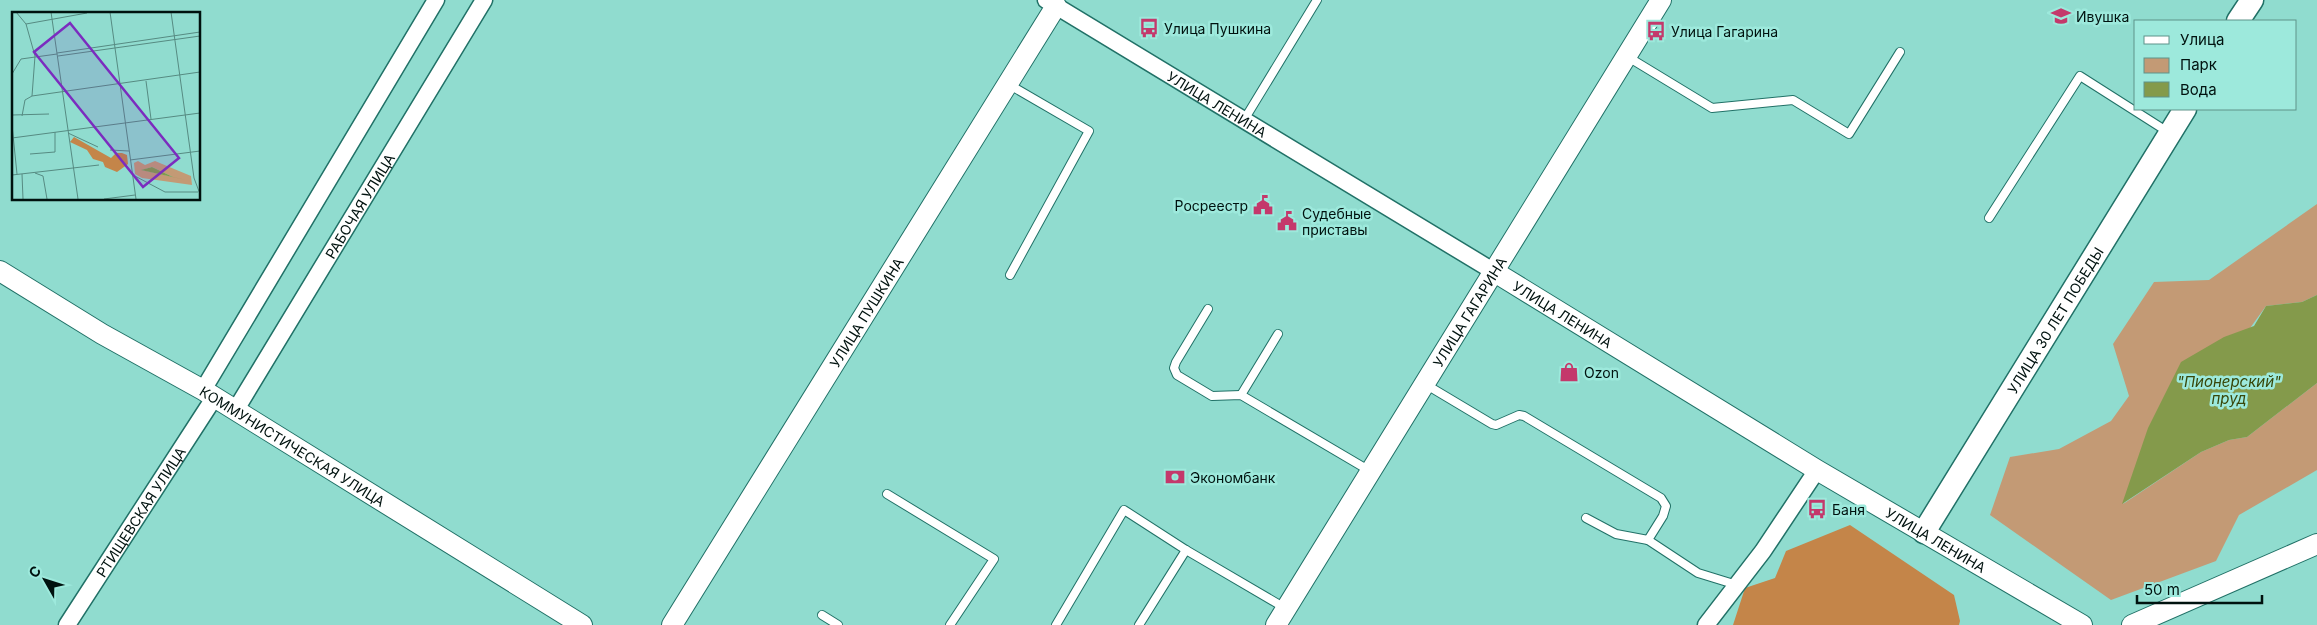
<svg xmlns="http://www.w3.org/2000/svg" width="2317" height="625" font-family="Inter,sans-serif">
	<rect width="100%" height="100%" fill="#90dccf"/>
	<path fill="#c39a75" d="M 2317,204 L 2317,295 L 2302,302 L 2266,306 L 2123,504 L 2201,452 L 2229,440 L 2247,437 L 2317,383 L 2317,470 L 2239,515 L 2216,561 L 2111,600 L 1990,515 L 2010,457 L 2059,449 L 2111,421 L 2129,396 L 2113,344 L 2154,282 L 2209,280 Z"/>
	<path fill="#c48549" d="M 1850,525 L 1954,595 L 1960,621 L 1959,625 L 1733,625 L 1745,588 L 1775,578 L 1786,551 Z"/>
	<path fill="#849a4b" d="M 2317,295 L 2317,383 L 2247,437 L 2229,440 L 2201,452 L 2122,504 L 2148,428 L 2181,362 L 2224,337 L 2254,326 L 2266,306 L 2302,302 Z"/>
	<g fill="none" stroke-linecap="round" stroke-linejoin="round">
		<defs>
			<g id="service">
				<path d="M 1628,57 L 1712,108 L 1793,100 L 1849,134 L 1900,52"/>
				<path d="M 1008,84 L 1089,131 L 1010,275"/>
				<path d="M 1244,120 L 1317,0"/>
				<path d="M 1989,218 L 2080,76 L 2168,132"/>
				<path d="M 1208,309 L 1176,362 L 1174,368 L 1177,375 L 1212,396 L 1241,395 L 1370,471"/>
				<path d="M 1425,384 L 1492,424 L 1496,425 L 1519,415 L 1524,416 L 1661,498 L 1666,506 L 1663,516 L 1648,540 L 1698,573 L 1737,585"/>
				<path d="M 1241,395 L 1278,334"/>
				<path d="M 887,494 L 994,559 L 950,625"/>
				<path d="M 1586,518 L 1616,534 L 1648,540"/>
				<path d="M 822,615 L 838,625"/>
				<path d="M 1056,625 L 1124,510 L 1186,550 L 1285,608"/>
				<path d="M 1139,625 L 1186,550"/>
			</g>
			<g id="minor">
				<path id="s1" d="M 1046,0 L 1493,271"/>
				<path d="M 203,390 L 436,0"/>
				<path id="s2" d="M 235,411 L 484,0"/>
				<path id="s3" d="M 67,625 L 214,398"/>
				<path d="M 1706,625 L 1763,551 L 1817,470"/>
			</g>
			<g id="tertiary">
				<path id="s4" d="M 0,271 L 102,334 L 203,390 L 582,625"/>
				<path id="s5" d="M 1493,271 L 1817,470 L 2082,625"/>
				<path id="s6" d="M 672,625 L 1056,6"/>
				<path id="s7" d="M 1276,625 L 1661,0"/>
				<path d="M 2132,625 L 2317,544"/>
			</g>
			<g id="secondary">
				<path d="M 2238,21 L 2252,0"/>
				<path id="s8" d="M 1924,532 L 2185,109"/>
			</g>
		</defs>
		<use href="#service" stroke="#217167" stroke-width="10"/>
		<use href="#minor" stroke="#217167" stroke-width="19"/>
		<use href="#tertiary" stroke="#217167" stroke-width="22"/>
		<use href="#secondary" stroke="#217167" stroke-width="25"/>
		<use href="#service" stroke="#fff" stroke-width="8"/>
		<use href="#minor" stroke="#fff" stroke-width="16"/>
		<use href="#tertiary" stroke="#fff" stroke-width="20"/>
		<use href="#secondary" stroke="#fff" stroke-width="22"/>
	</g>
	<defs>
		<symbol id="school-bare" viewBox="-9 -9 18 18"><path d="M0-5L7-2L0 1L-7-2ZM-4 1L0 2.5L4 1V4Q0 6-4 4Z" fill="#c4386b" stroke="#9de9dc" stroke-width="2.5" paint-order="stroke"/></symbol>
		<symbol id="bus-bare" viewBox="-9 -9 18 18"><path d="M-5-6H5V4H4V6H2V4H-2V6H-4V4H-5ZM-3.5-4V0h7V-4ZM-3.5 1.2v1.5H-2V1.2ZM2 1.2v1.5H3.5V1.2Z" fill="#c4386b" stroke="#9de9dc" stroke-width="2.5" paint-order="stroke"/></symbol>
		<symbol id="civic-bare" viewBox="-9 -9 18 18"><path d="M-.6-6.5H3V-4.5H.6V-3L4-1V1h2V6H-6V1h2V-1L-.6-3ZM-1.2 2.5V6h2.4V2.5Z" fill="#c4386b" stroke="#9de9dc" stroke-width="2.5" paint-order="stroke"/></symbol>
		<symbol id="shop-bare" viewBox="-9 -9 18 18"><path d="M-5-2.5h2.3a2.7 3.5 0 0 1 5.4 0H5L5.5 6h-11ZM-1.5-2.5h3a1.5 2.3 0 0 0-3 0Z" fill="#c4386b" stroke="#9de9dc" stroke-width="2.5" paint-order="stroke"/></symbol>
		<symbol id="bank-bare" viewBox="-9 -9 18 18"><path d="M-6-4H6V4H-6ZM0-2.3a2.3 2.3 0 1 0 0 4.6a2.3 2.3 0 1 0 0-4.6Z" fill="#c4386b" stroke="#9de9dc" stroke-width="2.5" paint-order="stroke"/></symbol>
	</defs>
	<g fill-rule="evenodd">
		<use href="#school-bare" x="2047" y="2" width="28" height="28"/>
		<use href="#bus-bare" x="1135" y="14" width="28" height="28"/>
		<use href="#bus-bare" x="1642" y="17" width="28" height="28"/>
		<use href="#civic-bare" x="1249" y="191" width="28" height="28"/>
		<use href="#civic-bare" x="1273" y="207" width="28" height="28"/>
		<use href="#shop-bare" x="1555" y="358" width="28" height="28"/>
		<use href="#bank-bare" x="1161" y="463" width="28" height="28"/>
		<use href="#bus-bare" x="1803" y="495" width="28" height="28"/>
	</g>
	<g text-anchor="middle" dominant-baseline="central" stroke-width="5" stroke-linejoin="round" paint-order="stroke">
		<g font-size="14" fill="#00120f" stroke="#9de9dc" text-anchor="start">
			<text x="2076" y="16">Ивушка</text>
			<text x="1164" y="28">Улица Пушкина</text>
			<text x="1671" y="31">Улица Гагарина</text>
			<text x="1248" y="205" text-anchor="end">Росреестр</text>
			<text x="1302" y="213">Судебные<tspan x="1302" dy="16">приставы</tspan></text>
			<text x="1584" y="372">Ozon</text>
			<text x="1190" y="477">Экономбанк</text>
			<text x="1832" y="509">Баня</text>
		</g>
		<g font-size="14" fill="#00120f" stroke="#9de9dc">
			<text stroke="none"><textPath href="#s1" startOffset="200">УЛИЦА ЛЕНИНА</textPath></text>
			<text stroke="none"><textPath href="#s2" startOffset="240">РАБОЧАЯ УЛИЦА</textPath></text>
			<text stroke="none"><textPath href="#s7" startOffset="368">УЛИЦА ГАГАРИНА</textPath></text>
			<text stroke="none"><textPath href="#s6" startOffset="368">УЛИЦА ПУШКИНА</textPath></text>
			<text stroke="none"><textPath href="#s5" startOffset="82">УЛИЦА ЛЕНИНА</textPath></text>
			<text stroke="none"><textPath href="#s8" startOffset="249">УЛИЦА 30 ЛЕТ ПОБЕДЫ</textPath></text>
			<text stroke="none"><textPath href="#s4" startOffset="341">КОММУНИСТИЧЕСКАЯ УЛИЦА</textPath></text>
			<text stroke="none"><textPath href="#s3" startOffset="135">РТИЩЕВСКАЯ УЛИЦА</textPath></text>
			<text stroke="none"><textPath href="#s5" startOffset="518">УЛИЦА ЛЕНИНА</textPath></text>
		</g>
		<g font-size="15" font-style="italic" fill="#38470a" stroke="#9de9dc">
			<text x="2229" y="381">"Пионерский"<tspan x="2229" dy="17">пруд</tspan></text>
		</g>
	</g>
	<g transform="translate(12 12)">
		<rect width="188" height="188" fill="#90dccf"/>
		<path d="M 126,149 L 133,153 L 143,149 L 179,164 L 180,173 L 130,166 L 123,162 L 122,151 ZM 140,155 L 161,165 L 170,167 L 130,158 Z" fill="#c39a75" fill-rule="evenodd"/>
		<path d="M 62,125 L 99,146 L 104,141 L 110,141 L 115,143 L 116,152 L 105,160 L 93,155 L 91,150 L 81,147 L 75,138 L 58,130 Z" fill="#c48549"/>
		<path d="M 140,155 L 161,165 L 174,168 L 129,158 Z" fill="#849a4b"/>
		<path fill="none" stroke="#568b82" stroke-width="1" d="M 4,0 L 14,12 L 23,44 L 20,84 L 13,88 L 10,104M 39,0 L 66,187M 98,0 L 124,187M 159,0 L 182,166 L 188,182M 14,12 L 75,1M 45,41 L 188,20M 46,44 L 188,24M 0,62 L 9,47 L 45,42M 134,69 L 139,107M 20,84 L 188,60M 0,103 L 37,102M 0,113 L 5,162M 56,121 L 86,135M 0,126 L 188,101M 98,138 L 117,139M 18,142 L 43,140 L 43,120M 118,148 L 188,139M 23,161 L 31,164 L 35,187M 10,162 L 11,187M 0,163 L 87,153M 121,163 L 153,180 L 186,180M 92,187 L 123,183"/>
		<path fill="#7b2cbf" fill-opacity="0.15" stroke="#7b2cbf" stroke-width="2.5" d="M 58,11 L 167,146 L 131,175 L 22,40 Z"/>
		<rect width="188" height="188" fill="none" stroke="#00120f" stroke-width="2.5"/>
	</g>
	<rect x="2134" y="20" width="162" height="90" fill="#9de9dc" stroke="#5e938a"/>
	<rect x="2144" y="36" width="25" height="8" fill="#ffffff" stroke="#5e938a"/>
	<text x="2180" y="45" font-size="15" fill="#00120f">Улица</text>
	<rect x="2144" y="58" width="25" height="15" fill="#c39a75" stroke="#5e938a"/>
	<text x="2180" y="70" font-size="15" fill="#00120f">Парк</text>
	<rect x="2144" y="82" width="25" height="15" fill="#849a4b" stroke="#5e938a"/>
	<text x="2180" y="95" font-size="15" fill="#00120f">Вода</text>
	<g transform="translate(45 580) rotate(309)" stroke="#9de9dc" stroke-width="4" paint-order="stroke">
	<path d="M0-4L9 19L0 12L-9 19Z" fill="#00120f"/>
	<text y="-8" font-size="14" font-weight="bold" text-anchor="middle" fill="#00120f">С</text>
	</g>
	<path d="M2137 595v8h125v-8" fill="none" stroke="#00120f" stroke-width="2.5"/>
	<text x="2144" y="595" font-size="15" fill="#00120f" stroke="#9de9dc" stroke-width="4" paint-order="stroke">50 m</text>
</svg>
